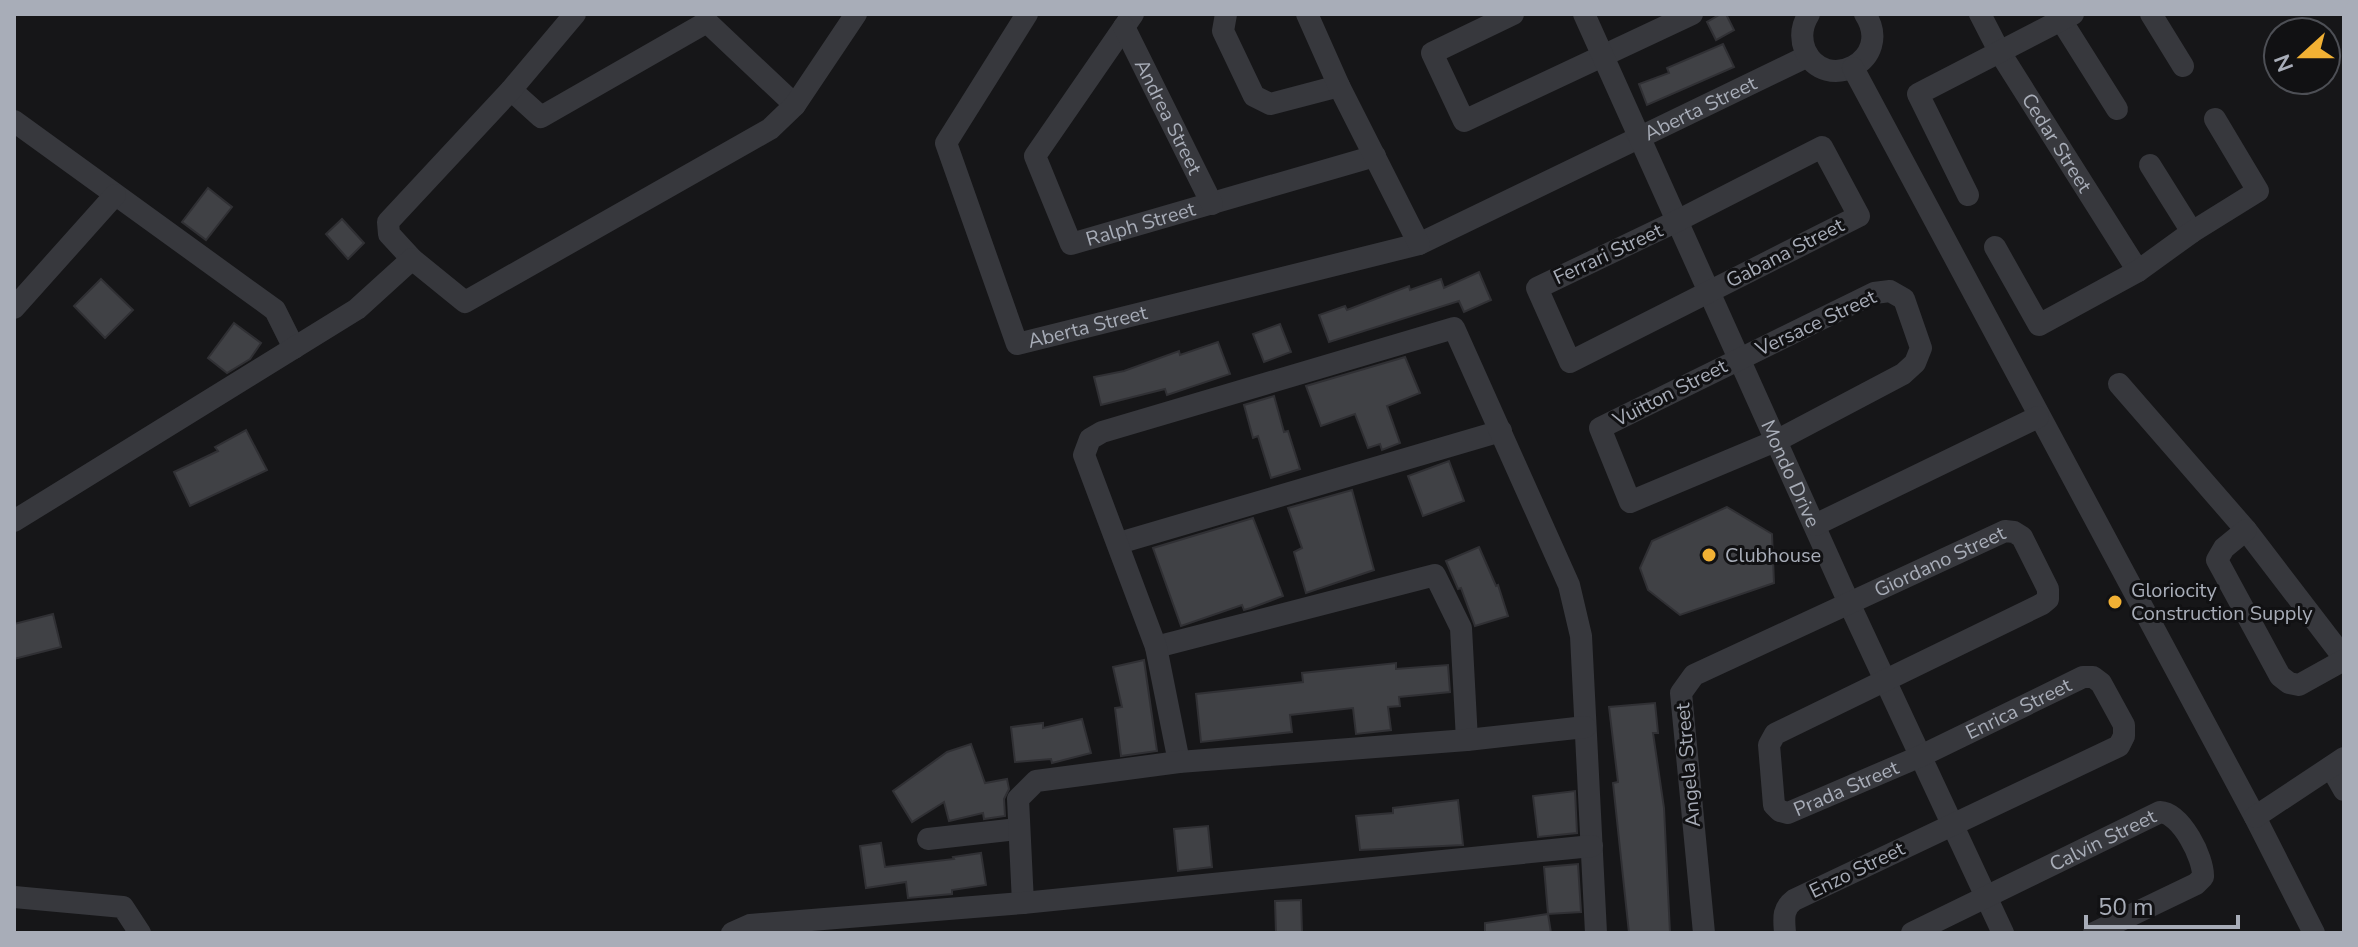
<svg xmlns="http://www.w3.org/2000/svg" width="2358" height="947" font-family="'Nunito Sans',sans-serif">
	<rect width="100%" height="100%" fill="#161618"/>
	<g fill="#404145" stroke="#303034" stroke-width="2">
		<path d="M 1721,14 L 1726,14 L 1734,30 L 1716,40 L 1707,22 Z"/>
		<path d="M 1723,44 L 1734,67 L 1647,105 L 1639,84 L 1669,73 L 1667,68 Z"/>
		<path d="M 208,188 L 232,207 L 206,240 L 182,222 Z"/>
		<path d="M 342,219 L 364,243 L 348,259 L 326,234 Z"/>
		<path d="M 1479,272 L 1491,300 L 1464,312 L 1459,301 L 1329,342 L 1319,315 L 1345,306 L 1347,310 L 1409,286 L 1410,290 L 1441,279 L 1444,288 Z"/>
		<path d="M 101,279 L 133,310 L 105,338 L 74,306 Z"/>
		<path d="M 234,323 L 261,343 L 250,359 L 227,373 L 208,358 Z"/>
		<path d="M 1280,324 L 1291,352 L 1264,362 L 1253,334 Z"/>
		<path d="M 1218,342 L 1230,374 L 1167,395 L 1165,389 L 1101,405 L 1094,377 L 1124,371 L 1179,351 L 1180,355 Z"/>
		<path d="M 1405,357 L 1420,393 L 1387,406 L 1400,443 L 1382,450 L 1380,444 L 1368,448 L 1355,414 L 1321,426 L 1306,386 Z"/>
		<path d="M 1274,396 L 1284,432 L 1288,431 L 1300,469 L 1271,478 L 1258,436 L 1253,438 L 1244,405 Z"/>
		<path d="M 246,430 L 267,470 L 190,506 L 174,472 L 218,451 L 215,447 Z"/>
		<path d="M 1449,461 L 1464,501 L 1423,516 L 1408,476 Z"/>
		<path d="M 1352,490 L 1374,570 L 1306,593 L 1294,552 L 1302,548 L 1288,508 Z"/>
		<path d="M 1727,507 L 1772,534 L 1774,583 L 1680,615 L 1648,590 L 1640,568 L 1652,541 Z"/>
		<path d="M 1253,518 L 1283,596 L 1251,608 L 1244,610 L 1242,605 L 1181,626 L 1153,548 Z"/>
		<path d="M 1479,547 L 1496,586 L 1498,585 L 1508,616 L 1475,626 L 1461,588 L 1458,589 L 1446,561 Z"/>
		<path d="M 53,614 L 61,647 L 14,659 L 14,624 Z"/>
		<path d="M 1144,660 L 1157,751 L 1121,756 L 1115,708 L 1122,707 L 1113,667 Z"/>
		<path d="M 1396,663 L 1396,669 L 1448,665 L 1450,692 L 1399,697 L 1400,706 L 1388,707 L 1391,730 L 1356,734 L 1353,708 L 1290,715 L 1292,732 L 1201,742 L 1196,694 L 1303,682 L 1302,673 Z"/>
		<path d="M 1655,703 L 1658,733 L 1653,733 L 1664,808 L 1670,933 L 1629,933 L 1613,783 L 1618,782 L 1609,707 Z"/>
		<path d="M 1082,719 L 1091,753 L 1052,763 L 1051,759 L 1015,762 L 1011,727 L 1043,723 L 1043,728 Z"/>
		<path d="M 971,744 L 985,783 L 1007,779 L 1009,789 L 1004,799 L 1005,816 L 984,819 L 983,813 L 949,821 L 944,802 L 912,822 L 893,791 L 947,752 Z"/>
		<path d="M 1575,791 L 1577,833 L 1538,837 L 1533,796 Z"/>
		<path d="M 1458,800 L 1463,845 L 1360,850 L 1356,816 L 1393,813 L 1393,808 Z"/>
		<path d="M 1208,826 L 1212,867 L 1178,871 L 1174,829 Z"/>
		<path d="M 881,843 L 885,867 L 954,859 L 953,857 L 981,853 L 986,885 L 952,890 L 952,894 L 908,898 L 906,882 L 866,888 L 860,846 Z"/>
		<path d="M 1578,864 L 1581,912 L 1548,914 L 1544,867 Z"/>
		<path d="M 1301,900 L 1302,933 L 1276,933 L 1275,901 Z"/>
		<path d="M 1548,914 L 1551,933 L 1485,933 L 1485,923 Z"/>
	</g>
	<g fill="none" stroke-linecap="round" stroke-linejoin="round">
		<g stroke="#37383d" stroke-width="22">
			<path id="s1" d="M 1027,14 L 946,143 L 1017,344 L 1419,244 L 1808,56"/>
			<path id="s2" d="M 1133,14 L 1035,156 L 1071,244 L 1375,156"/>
			<path d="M 1226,14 L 1223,31 L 1254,96 L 1270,104 L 1339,86"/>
			<path d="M 1307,14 L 1339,86 L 1419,244"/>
			<path d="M 1513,14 L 1432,53 L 1464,121 L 1692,14"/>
			<path id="s3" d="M 1584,14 L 1849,603 L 2003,933"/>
			<path d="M 1809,14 C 1802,25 1800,37 1805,50 C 1825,95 1895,60 1865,14"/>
			<path id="s4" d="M 1980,14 L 1999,51 L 2138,271"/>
			<path d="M 2151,14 L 2183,66"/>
			<path d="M 2061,20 L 2117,109"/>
			<path id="s5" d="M 1124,27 L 1212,204"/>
			<path d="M 1853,68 L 2255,817 L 2314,933"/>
			<path d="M 511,90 L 541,117 L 707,22 L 795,105"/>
			<path d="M 14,121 L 275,310 L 294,348"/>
			<path d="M 1822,147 L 1859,216 L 1570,362 L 1537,288 L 1677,221 Z"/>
			<path d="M 2150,165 L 2192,232"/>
			<path d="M 1968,195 L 1918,94 L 2073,14"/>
			<path d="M 1995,247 L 2039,325 L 2138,271 L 2192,232 L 2258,191 L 2215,119"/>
			<path d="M 412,259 L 389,234 L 388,222 L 511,90 L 575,14"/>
			<path d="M 1890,291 L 1904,299 L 1921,348 L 1915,363 L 1903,374 L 1778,440 L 1630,502 L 1600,428 L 1874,293 Z"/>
			<path d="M 14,308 L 115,195"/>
			<path d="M 2119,384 L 2246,530 L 2344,658"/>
			<path d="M 14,521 L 357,309 L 412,259 L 465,302 L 770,129 L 795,105 L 856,14"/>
			<path d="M 1815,525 L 2038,417"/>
			<path d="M 2246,530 L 2224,548 L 2217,560 L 2280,676 L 2289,683 L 2299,685 L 2344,660"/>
			<path d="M 1119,543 L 1501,431"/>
			<path d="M 1156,647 L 1435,575 L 1461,628 L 1467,740"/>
			<path d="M 1179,762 L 1156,647 L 1084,455 L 1090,439 L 1102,432 L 1454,328 L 1569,585 L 1581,636 L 1596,933"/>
			<path d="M 2331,767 L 2344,790"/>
			<path d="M 2255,817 L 2344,758"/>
			<path d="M 928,839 L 1018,829"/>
			<path d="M 14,897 L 123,907 L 140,933"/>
			<path d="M 1023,903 L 1018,799 L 1036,781 L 1179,762 L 1467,740 L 1585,727"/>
			<path d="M 732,933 L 750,925 L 1023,903 L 1592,846"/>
			<path id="s6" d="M 1704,933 L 1681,693 L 1694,675 L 2005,531 L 2014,532 L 2022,537 L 2048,589 L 2048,599 L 2042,604 L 1775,734 L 1769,745 L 1774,805 L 1780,811 L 1788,813 L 1921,756 L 2083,677 L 2093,677 L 2101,683 L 2124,725 L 2124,736 L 2119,746 L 1794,900 C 1782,909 1784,919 1785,933"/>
			<path id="s7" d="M 1912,933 L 2160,812 C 2181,813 2204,858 2203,877 L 2196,884 L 2094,933"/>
		</g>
	</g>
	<g fill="#f2b134" stroke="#111113" stroke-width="3">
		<circle cx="1709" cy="555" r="8"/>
		<circle cx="2115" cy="602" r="8"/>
	</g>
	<g text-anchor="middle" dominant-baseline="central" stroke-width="6" stroke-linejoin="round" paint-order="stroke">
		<g font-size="20" fill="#a8adb8" stroke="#111113">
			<text stroke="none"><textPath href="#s1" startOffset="1092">Aberta Street</textPath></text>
			<text stroke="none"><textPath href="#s5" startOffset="100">Andrea Street</textPath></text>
			<text stroke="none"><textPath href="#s4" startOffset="150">Cedar Street</textPath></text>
			<text stroke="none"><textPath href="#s2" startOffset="340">Ralph Street</textPath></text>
			<text transform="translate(1785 253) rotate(-27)">Gabana Street</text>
			<text transform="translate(1608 254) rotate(-25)">Ferrari Street</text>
			<text transform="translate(1816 323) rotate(-25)">Versace Street</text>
			<text stroke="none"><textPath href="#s1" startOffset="438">Aberta Street</textPath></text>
			<text transform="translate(1670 393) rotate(-27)">Vuitton Street</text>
			<text stroke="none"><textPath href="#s3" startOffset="504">Mondo Drive</textPath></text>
			<text stroke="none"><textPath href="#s6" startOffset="534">Giordano Street</textPath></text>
			<text stroke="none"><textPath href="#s6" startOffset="1340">Enrica Street</textPath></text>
			<text transform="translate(1688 765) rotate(-95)">Angela Street</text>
			<text stroke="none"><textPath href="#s6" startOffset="1150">Prada Street</textPath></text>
			<text stroke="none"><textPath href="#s7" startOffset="212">Calvin Street</textPath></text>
			<text transform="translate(1857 870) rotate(-26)">Enzo Street</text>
		</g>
		<g font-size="20" fill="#a8adb8" stroke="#111113" text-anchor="start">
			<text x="1725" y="555">Clubhouse</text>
			<text x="2131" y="590">Gloriocity<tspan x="2131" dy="23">Construction Supply</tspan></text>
		</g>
	</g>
	<rect width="2358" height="947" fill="none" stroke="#a8adb8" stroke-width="32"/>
	<g transform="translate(2302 56) rotate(249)"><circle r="38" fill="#111113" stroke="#4d4f55" stroke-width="2"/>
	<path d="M0-6L14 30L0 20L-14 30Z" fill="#f2b134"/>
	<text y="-12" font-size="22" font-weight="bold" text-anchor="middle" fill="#a8adb8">N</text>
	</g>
	<path d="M2086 915v12h152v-12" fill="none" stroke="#a8adb8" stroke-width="4"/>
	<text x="2098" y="915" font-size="24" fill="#a8adb8" stroke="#111113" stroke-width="6" paint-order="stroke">50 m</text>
</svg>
